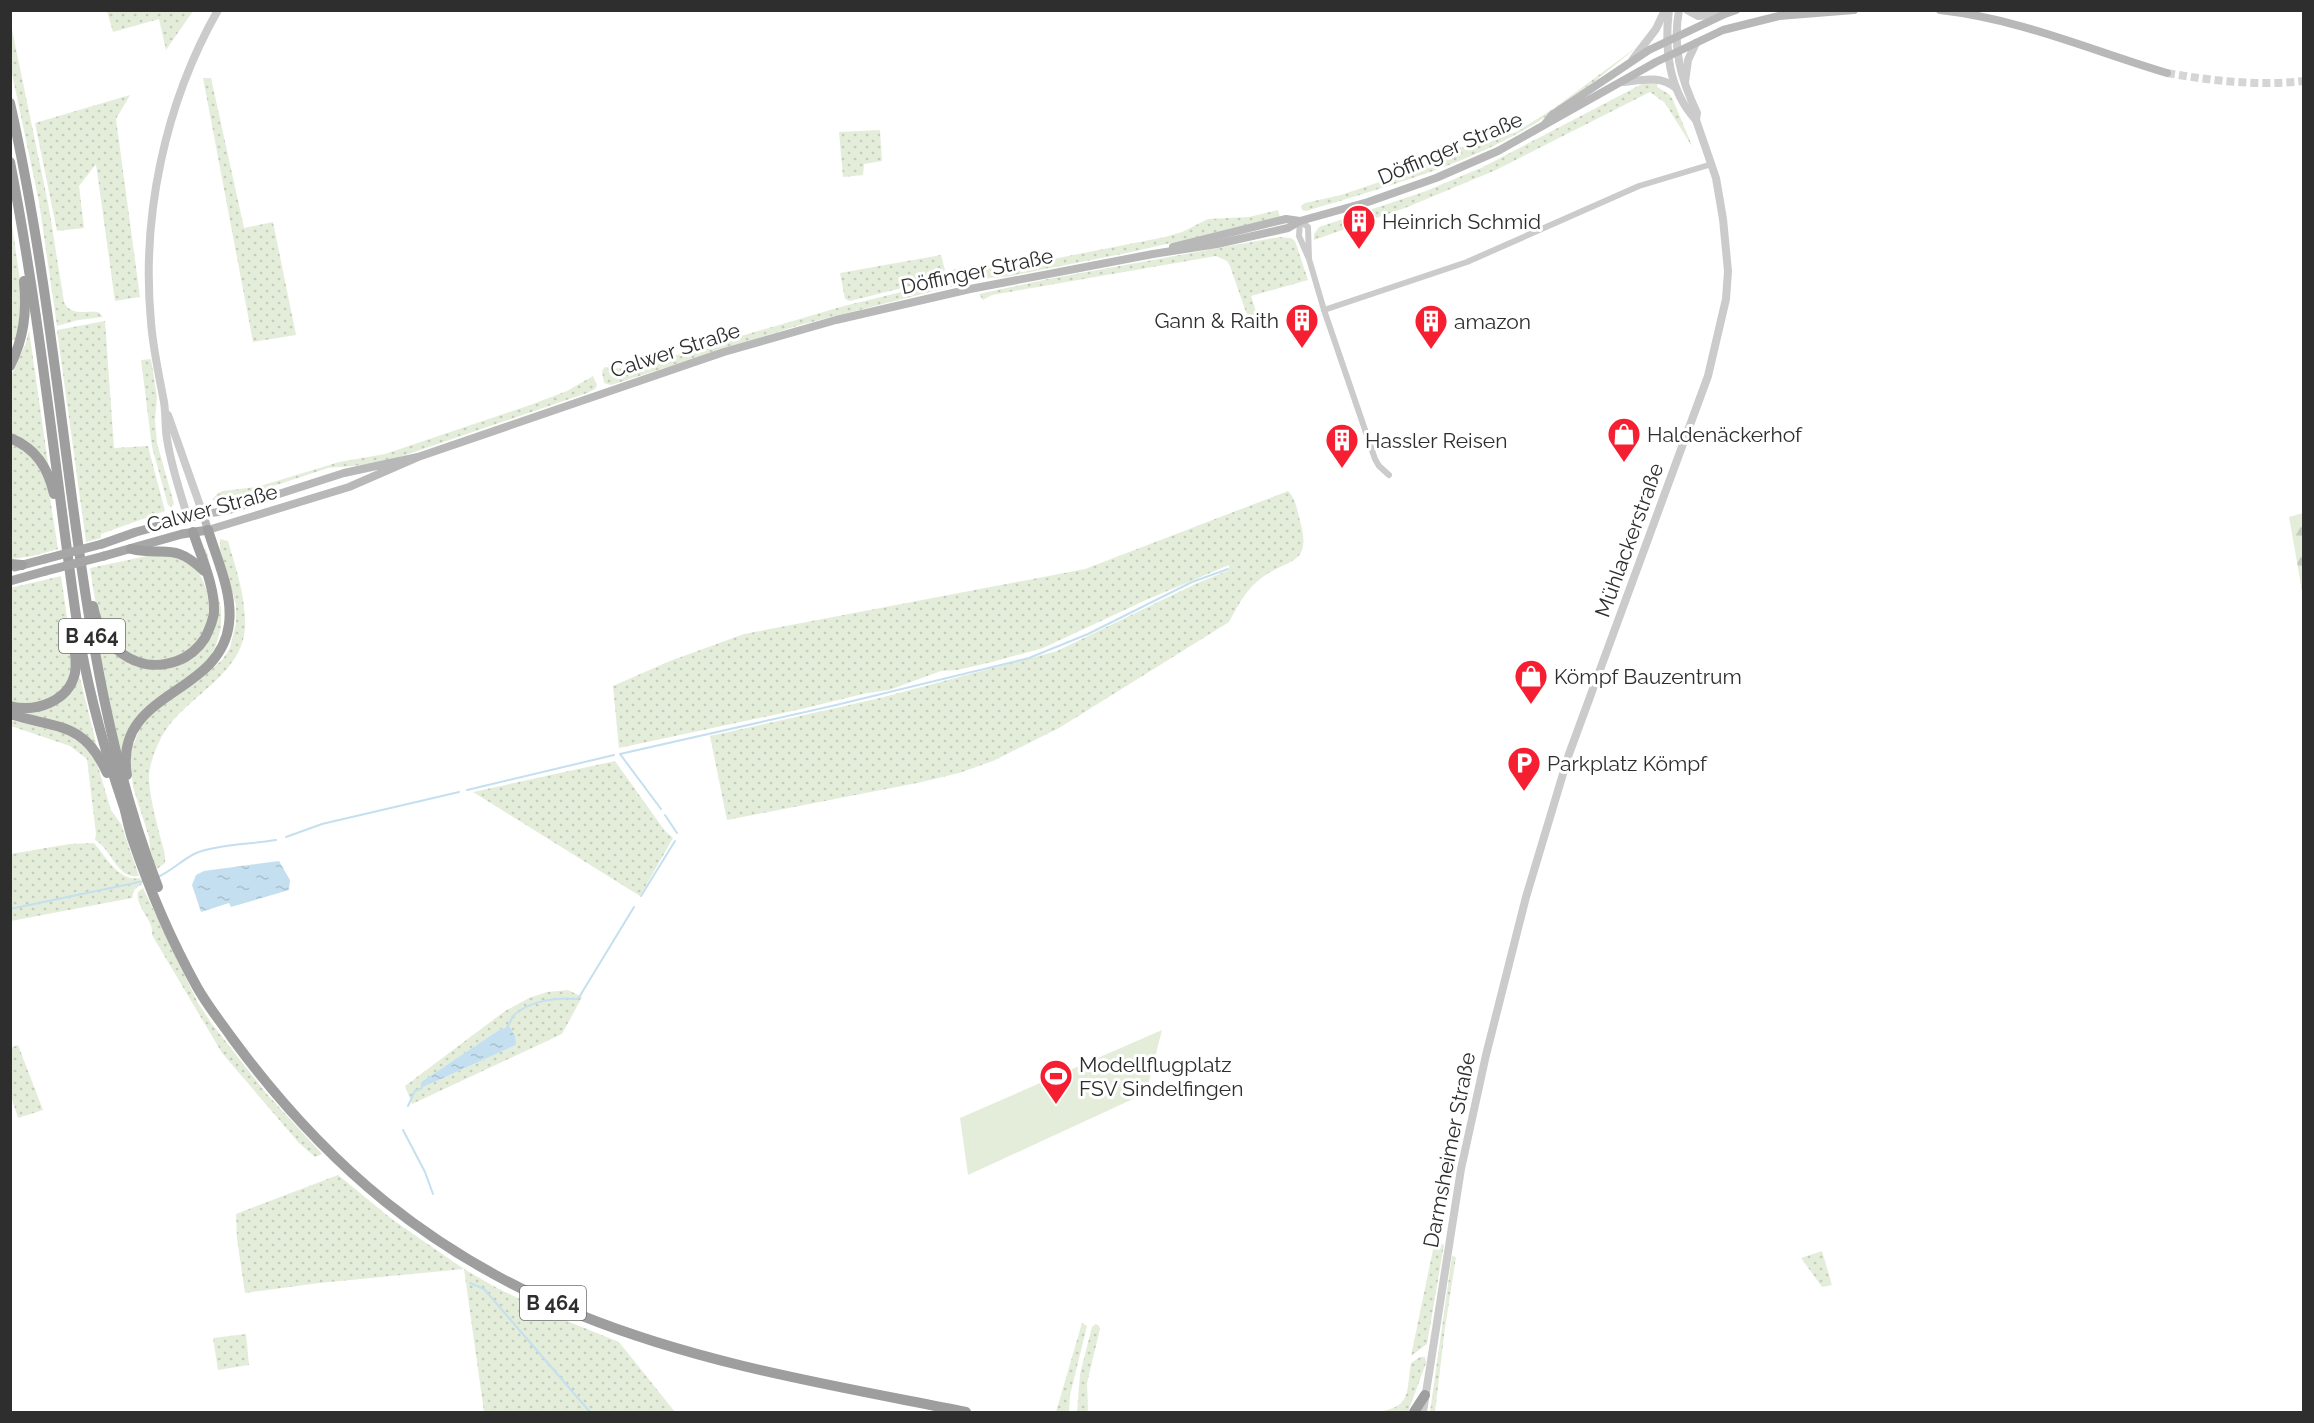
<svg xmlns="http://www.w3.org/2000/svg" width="2314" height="1423" font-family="Raleway,sans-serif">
	<defs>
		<pattern id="grass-dots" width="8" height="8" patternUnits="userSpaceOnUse" patternTransform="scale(1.5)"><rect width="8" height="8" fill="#e4edda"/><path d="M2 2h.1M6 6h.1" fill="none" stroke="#c4ccbb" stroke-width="1.8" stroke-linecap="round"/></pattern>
		<pattern id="forest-firs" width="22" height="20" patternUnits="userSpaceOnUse" patternTransform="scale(1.5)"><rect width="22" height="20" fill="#e4edda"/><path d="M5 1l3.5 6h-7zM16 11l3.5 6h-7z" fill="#c4ccbb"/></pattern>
		<pattern id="water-ripples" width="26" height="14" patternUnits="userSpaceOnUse" patternTransform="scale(1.5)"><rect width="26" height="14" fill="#c4dfef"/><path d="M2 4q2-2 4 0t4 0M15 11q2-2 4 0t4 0" fill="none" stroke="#a9c0cd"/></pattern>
	</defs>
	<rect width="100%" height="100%" fill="#fff"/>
	<g fill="url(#grass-dots)" fill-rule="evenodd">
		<path d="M 107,11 L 193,11 L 166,50 L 159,19 L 113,32 Z"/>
		<path d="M 11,25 L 49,208 L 64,302 C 70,316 85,311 98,312 L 103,317 L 78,320 L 57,326 L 39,202 L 11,69 Z"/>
		<path d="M 1642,43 C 1608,71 1573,100 1536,123 C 1465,166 1384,187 1306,211 L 1302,210 L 1301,206 L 1305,203 L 1341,195 L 1403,174 L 1425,163 L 1444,148 L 1478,146 L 1516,132 L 1553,109 Z"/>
		<path d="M 203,78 L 211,78 L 244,228 L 273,222 L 296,335 L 253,342 Z"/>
		<path d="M 1658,82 L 1657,87 L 1669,94 L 1673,100 L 1693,148 L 1665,103 L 1650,92 L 1496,170 L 1405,208 L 1314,240 L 1314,234 L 1319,227 L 1426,191 L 1483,167 L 1642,84 Z"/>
		<path d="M 130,95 L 116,119 L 140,297 L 115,301 L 96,164 L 79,186 L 84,228 L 57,231 L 35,123 Z"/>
		<path d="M 880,130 L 882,161 L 864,164 L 863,175 L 843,177 L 839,132 Z"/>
		<path d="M 10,210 L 23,302 L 18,338 L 11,341 Z"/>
		<path d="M 1278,210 L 1280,218 L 1127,253 L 1005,277 L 975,279 L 972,279 L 969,274 L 972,266 L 1002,269 L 1165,237 L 1182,232 L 1208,219 L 1249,217 Z"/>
		<path d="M 1279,237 L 1291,238 L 1295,241 L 1308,280 L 1251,296 L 1262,330 L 1256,330 L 1250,324 L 1230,266 L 1227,261 L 1216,256 L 992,295 L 983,300 L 979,294 L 1048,279 Z"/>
		<path d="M 941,255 L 945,270 L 922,283 L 850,301 L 845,299 L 840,273 Z"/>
		<path d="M 955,269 L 961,271 L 963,277 L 957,285 L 950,287 L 800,325 L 611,385 L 604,383 L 602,371 L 605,367 L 625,369 L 635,367 L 844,306 L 922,287 Z"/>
		<path d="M 105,321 L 114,448 L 148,446 L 165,511 L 101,534 L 101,538 L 86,542 L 57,330 Z"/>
		<path d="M 29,330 L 48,463 L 46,463 L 29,442 L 11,433 L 11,376 L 26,343 Z"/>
		<path d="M 151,359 L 157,397 L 155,420 L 157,443 L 173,500 L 174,504 L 171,507 L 168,505 L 152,447 L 141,360 Z"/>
		<path d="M 593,376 L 597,385 L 595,389 L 587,393 L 391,460 L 375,464 L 328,468 L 234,499 L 212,500 L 218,493 L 223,491 L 257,487 L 339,462 L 385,454 L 533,404 L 567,391 Z"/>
		<path d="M 11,442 L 31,454 L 48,485 L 58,549 L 33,556 L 11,559 Z"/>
		<path d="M 1288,491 C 1296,499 1297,510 1300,521 C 1313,568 1286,557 1259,580 C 1245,591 1237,607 1229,622 L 1059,728 L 993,761 L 959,773 L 922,782 L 727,820 L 710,736 L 880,698 L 1057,651 L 1193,585 L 1229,570 L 1229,565 L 1146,600 L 1043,648 L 992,662 L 957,670 L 941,671 L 889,690 L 867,693 L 797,710 L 619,748 L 613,686 L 670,661 L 744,634 L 1085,569 Z"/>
		<path d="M 220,539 L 228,541 C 236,569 246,597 245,627 C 244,666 202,690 177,716 C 164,729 154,749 150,768 C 146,784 156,819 160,836 C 162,845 166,853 165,863 L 157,869 L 151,859 L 149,837 L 133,787 L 130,753 L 144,718 L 157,708 L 198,681 L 222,660 L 230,648 L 236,623 L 236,605 L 220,549 Z"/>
		<path d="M 206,549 L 221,608 L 221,628 L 215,648 L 208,661 L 142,711 L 136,718 L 122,754 L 117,740 L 96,633 L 99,634 L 123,660 L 138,667 L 160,670 L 178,666 L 214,632 L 203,550 Z"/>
		<path d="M 172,554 C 179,559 189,563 195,569 C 203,577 206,587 208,598 C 218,657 148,682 111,638 C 96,620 94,591 90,568 L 147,556 Z"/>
		<path d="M 61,576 L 73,659 C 73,670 67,687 58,695 C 47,704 23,706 11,701 L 10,588 Z"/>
		<path d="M 79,678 L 80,678 L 97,747 L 18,711 L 71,692 Z"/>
		<path d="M 10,720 L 64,733 L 83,744 L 96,760 L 111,810 L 121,824 L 139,876 C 117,880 111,848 95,840 L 96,834 L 87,759 L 70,746 L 11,726 Z"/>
		<path d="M 615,761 L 665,831 L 673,838 L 640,896 L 473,792 Z"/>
		<path d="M 94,843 C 106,857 119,882 140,878 L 142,884 L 134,890 L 132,898 L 11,921 L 11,854 L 69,844 Z"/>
		<path d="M 143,888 L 198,1003 L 212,1024 L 266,1093 L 322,1154 L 315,1157 L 299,1143 L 222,1053 L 152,935 C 154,919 135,908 138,892 Z"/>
		<path d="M 568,990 L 582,997 L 562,1034 L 412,1104 L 405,1086 L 505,1011 L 529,998 L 547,992 ZM 508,1026 L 516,1045 L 421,1088 L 421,1082 L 499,1030 Z"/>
		<path d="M 18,1045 L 43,1110 L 18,1118 L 11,1096 L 10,1048 Z"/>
		<path d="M 338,1175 L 393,1220 L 464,1269 L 497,1288 L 567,1321 L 619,1342 L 675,1412 L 484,1412 L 464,1269 L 319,1283 L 245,1293 L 237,1239 L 236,1214 Z"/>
		<path d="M 1435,1240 L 1444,1245 L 1427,1344 L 1411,1356 Z"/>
		<path d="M 1822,1251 L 1832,1285 L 1822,1287 L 1801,1258 Z"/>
		<path d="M 1452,1256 L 1456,1257 L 1445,1328 L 1435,1412 L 1430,1412 Z"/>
		<path d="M 1082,1323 L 1087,1326 L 1070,1395 L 1069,1412 L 1056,1412 Z"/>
		<path d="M 1096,1324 L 1099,1326 L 1100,1329 L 1087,1383 L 1088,1412 L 1077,1412 L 1080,1374 L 1092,1327 Z"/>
		<path d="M 246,1334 L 249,1365 L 218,1370 L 213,1338 Z"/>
		<path d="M 1420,1357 L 1425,1357 L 1426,1363 L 1408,1412 L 1377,1412 C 1412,1407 1406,1393 1411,1363 Z"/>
	</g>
	<path fill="url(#forest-firs)" d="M 2303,513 L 2304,513 L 2303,596 L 2289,517 Z"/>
	<path fill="#e4edda" d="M 1162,1030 L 1146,1093 L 968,1175 L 960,1118 Z"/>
	<g fill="url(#water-ripples)">
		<path d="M 279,861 L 290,880 L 289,890 L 231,907 L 229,903 L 201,912 L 192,885 L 196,875 L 204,871 Z"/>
		<path d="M 509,1026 L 515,1036 L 516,1045 L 421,1088 L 421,1082 L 499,1030 Z"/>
	</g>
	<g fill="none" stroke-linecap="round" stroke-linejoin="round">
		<g stroke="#c4dfef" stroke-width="2">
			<path d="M 467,790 L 614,755"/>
			<path d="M 661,809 L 620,754 L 832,706 L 1029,658 L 1088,634 L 1192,582 L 1228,569"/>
			<path d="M 665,815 L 677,833"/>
			<path d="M 286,837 L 322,824 L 459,792"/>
			<path d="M 158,877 C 171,871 181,861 194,854 C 212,845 254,844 276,840"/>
			<path d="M 641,896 L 675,841"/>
			<path d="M 10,909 L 144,881"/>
			<path d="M 507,1027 C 510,1024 511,1018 514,1015 C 531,1000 558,997 578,999 L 634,907"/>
			<path d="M 408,1106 L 415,1091 L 422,1088"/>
			<path d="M 403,1130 L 425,1172 L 433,1194"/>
			<path d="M 470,1283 L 484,1289 L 590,1412"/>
		</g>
		<path stroke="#d5d5d5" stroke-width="8" stroke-dasharray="8 4" stroke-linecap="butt" d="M 2167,73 C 2213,81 2257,86 2304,81"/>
		<g stroke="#cbcbcb" stroke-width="6">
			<path d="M 1309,259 L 1308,227 L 1300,221 L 1299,236 L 1309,259 L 1324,310 L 1375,459 L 1379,466 L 1389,475"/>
			<path d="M 1324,310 L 1467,262 L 1639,186 L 1712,164"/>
		</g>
		<g stroke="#cbcbcb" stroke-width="8">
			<path d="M 1669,10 C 1664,49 1669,91 1696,120"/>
			<path d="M 1687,10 L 1698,16 L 1723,14"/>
			<path d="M 1633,59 L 1656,29 L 1665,10"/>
			<path d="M 1623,82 C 1642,80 1660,75 1676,88"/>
			<path d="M 1685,82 L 1688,60 L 1696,43"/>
			<path d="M 168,415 L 203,514"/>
			<path d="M 188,518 C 180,493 171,465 167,439 C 165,427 166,414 164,402 C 159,375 153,349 151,322 C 141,216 165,103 218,10"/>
			<path d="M 1423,1412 L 1461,1169 L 1486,1055 L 1526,897 L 1569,754 L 1708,376 L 1726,299 L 1728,271 L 1723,219 L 1716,178 L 1696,120 L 1697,113 C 1681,79 1672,48 1679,10"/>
		</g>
		<g stroke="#b8b8b8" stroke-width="8">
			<path d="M 1940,10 C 2020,19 2090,50 2167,73"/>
			<path d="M 1545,124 L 1552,115 L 1649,50 L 1725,14 L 1736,10"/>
			<path d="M 1173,247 L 1286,219 L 1300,221"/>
			<path d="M 418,457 L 344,473 L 226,511 L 203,514 L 208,530 L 349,487 L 418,457 L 724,352 L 836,320 L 970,289 L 1153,254 L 1217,244 L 1288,228 L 1300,221 L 1368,202 L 1436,178 L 1498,151 L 1656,62 L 1723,30 L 1779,16 L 1854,10"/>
		</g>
		<g stroke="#a6a6a6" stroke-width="9">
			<path d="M 102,544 L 136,532 L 203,514"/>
			<path d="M 104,556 L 182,534 L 208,530"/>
			<path d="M 15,567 L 45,559"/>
			<path d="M 10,581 L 46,571"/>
		</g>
		<g stroke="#9e9e9e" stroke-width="10">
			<path d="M 10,103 C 36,219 51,335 66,453 C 85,599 104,748 158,887"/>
			<path d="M 10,162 C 39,310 54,460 75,609 C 84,676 102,743 124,807 C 127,818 129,830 133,841 C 150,891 171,940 197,987 C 207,1005 220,1021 232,1038 C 326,1166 432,1255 580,1315 C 704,1365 836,1386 966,1412"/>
			<path d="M 10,366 C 24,338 27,312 24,281"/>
			<path d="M 10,438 C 36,448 48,468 54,494"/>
			<path d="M 131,549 C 165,557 173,541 204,571"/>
			<path d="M 10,564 L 22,565"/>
			<path d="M 93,606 C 100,645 136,676 177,661 C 188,657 198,649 205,638 C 209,630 213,622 214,612 C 215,586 201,557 193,532"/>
			<path d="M 10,706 C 36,713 69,701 75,673 C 77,661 75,650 73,639"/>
			<path d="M 10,714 C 57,729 84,721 107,773"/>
			<path d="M 127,775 C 113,690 220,697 229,624 C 233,593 217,560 208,530"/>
			<path d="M 1414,1412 L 1425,1395"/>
		</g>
		<g stroke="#a6a6a6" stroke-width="9">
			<path d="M 45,559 L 102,544"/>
			<path d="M 46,571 L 104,556"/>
		</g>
	</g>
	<defs>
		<symbol id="building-pin" viewBox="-11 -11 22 30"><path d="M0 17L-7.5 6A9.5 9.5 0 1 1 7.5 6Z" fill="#f61f32" stroke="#fff"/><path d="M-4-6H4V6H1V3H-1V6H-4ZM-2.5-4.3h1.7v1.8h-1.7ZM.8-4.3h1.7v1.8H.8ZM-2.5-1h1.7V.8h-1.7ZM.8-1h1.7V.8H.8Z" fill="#fff"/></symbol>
		<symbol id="shop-pin" viewBox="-11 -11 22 30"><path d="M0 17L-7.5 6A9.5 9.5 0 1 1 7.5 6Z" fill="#f61f32" stroke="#fff"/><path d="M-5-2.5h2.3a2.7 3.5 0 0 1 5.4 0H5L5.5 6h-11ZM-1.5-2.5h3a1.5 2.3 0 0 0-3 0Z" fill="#fff"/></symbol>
		<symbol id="parking-pin" viewBox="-11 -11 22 30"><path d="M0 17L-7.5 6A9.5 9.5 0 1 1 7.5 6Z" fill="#f61f32" stroke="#fff"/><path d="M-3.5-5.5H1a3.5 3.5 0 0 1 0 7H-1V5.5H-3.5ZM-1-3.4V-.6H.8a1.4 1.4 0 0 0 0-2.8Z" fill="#fff"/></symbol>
		<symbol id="stadium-pin" viewBox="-11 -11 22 30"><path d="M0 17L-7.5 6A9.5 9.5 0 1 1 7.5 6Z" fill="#f61f32" stroke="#fff"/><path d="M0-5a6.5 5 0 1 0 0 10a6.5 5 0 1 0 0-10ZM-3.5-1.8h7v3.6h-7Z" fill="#fff"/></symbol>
	</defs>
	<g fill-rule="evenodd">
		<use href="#building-pin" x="1340" y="202" width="38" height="52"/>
		<use href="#building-pin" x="1283" y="301" width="38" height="52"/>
		<use href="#building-pin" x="1412" y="302" width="38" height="52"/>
		<use href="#shop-pin" x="1605" y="415" width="38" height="52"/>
		<use href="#building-pin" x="1323" y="421" width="38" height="52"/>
		<use href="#shop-pin" x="1512" y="657" width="38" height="52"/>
		<use href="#parking-pin" x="1505" y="744" width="38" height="52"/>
		<use href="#stadium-pin" x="1037" y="1057" width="38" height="52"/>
	</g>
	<g text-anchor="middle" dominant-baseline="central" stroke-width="6" stroke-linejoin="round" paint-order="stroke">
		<g fill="#fff" stroke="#6d6d6d" stroke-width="1.5">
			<rect x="59" y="619" width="66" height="34" rx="4.5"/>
			<rect x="520" y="1286" width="66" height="34" rx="4.5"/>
		</g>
		<g font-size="20" font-weight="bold" fill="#2e2e2e">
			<text x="92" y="636">B 464</text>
			<text x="553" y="1303">B 464</text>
		</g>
		<g font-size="21" fill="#2e2e2e" stroke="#fff">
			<text transform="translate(1450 148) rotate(-23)">Döffinger Straße</text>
			<text transform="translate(977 271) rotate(-12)">Döffinger Straße</text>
			<text transform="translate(675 350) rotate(-18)">Calwer Straße</text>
			<text transform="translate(212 508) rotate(-15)">Calwer Straße</text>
			<text transform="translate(1629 540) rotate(-70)">Mühlackerstraße</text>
			<text transform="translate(1449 1150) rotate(-79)">Darmsheimer Straße</text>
		</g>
		<g font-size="21" fill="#2e2e2e" stroke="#fff" text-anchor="start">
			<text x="1382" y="221">Heinrich Schmid</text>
			<text x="1279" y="320" text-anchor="end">Gann &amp; Raith</text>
			<text x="1454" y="321">amazon</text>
			<text x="1647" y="434">Haldenäckerhof</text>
			<text x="1365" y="440">Hassler Reisen</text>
			<text x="1554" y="676">Kömpf Bauzentrum</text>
			<text x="1547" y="763">Parkplatz Kömpf</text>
			<text x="1079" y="1064">Modellflugplatz<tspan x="1079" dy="24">FSV Sindelfingen</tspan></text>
		</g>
	</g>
	<rect width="2314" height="1423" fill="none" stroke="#2e2e2e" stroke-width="24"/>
</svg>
